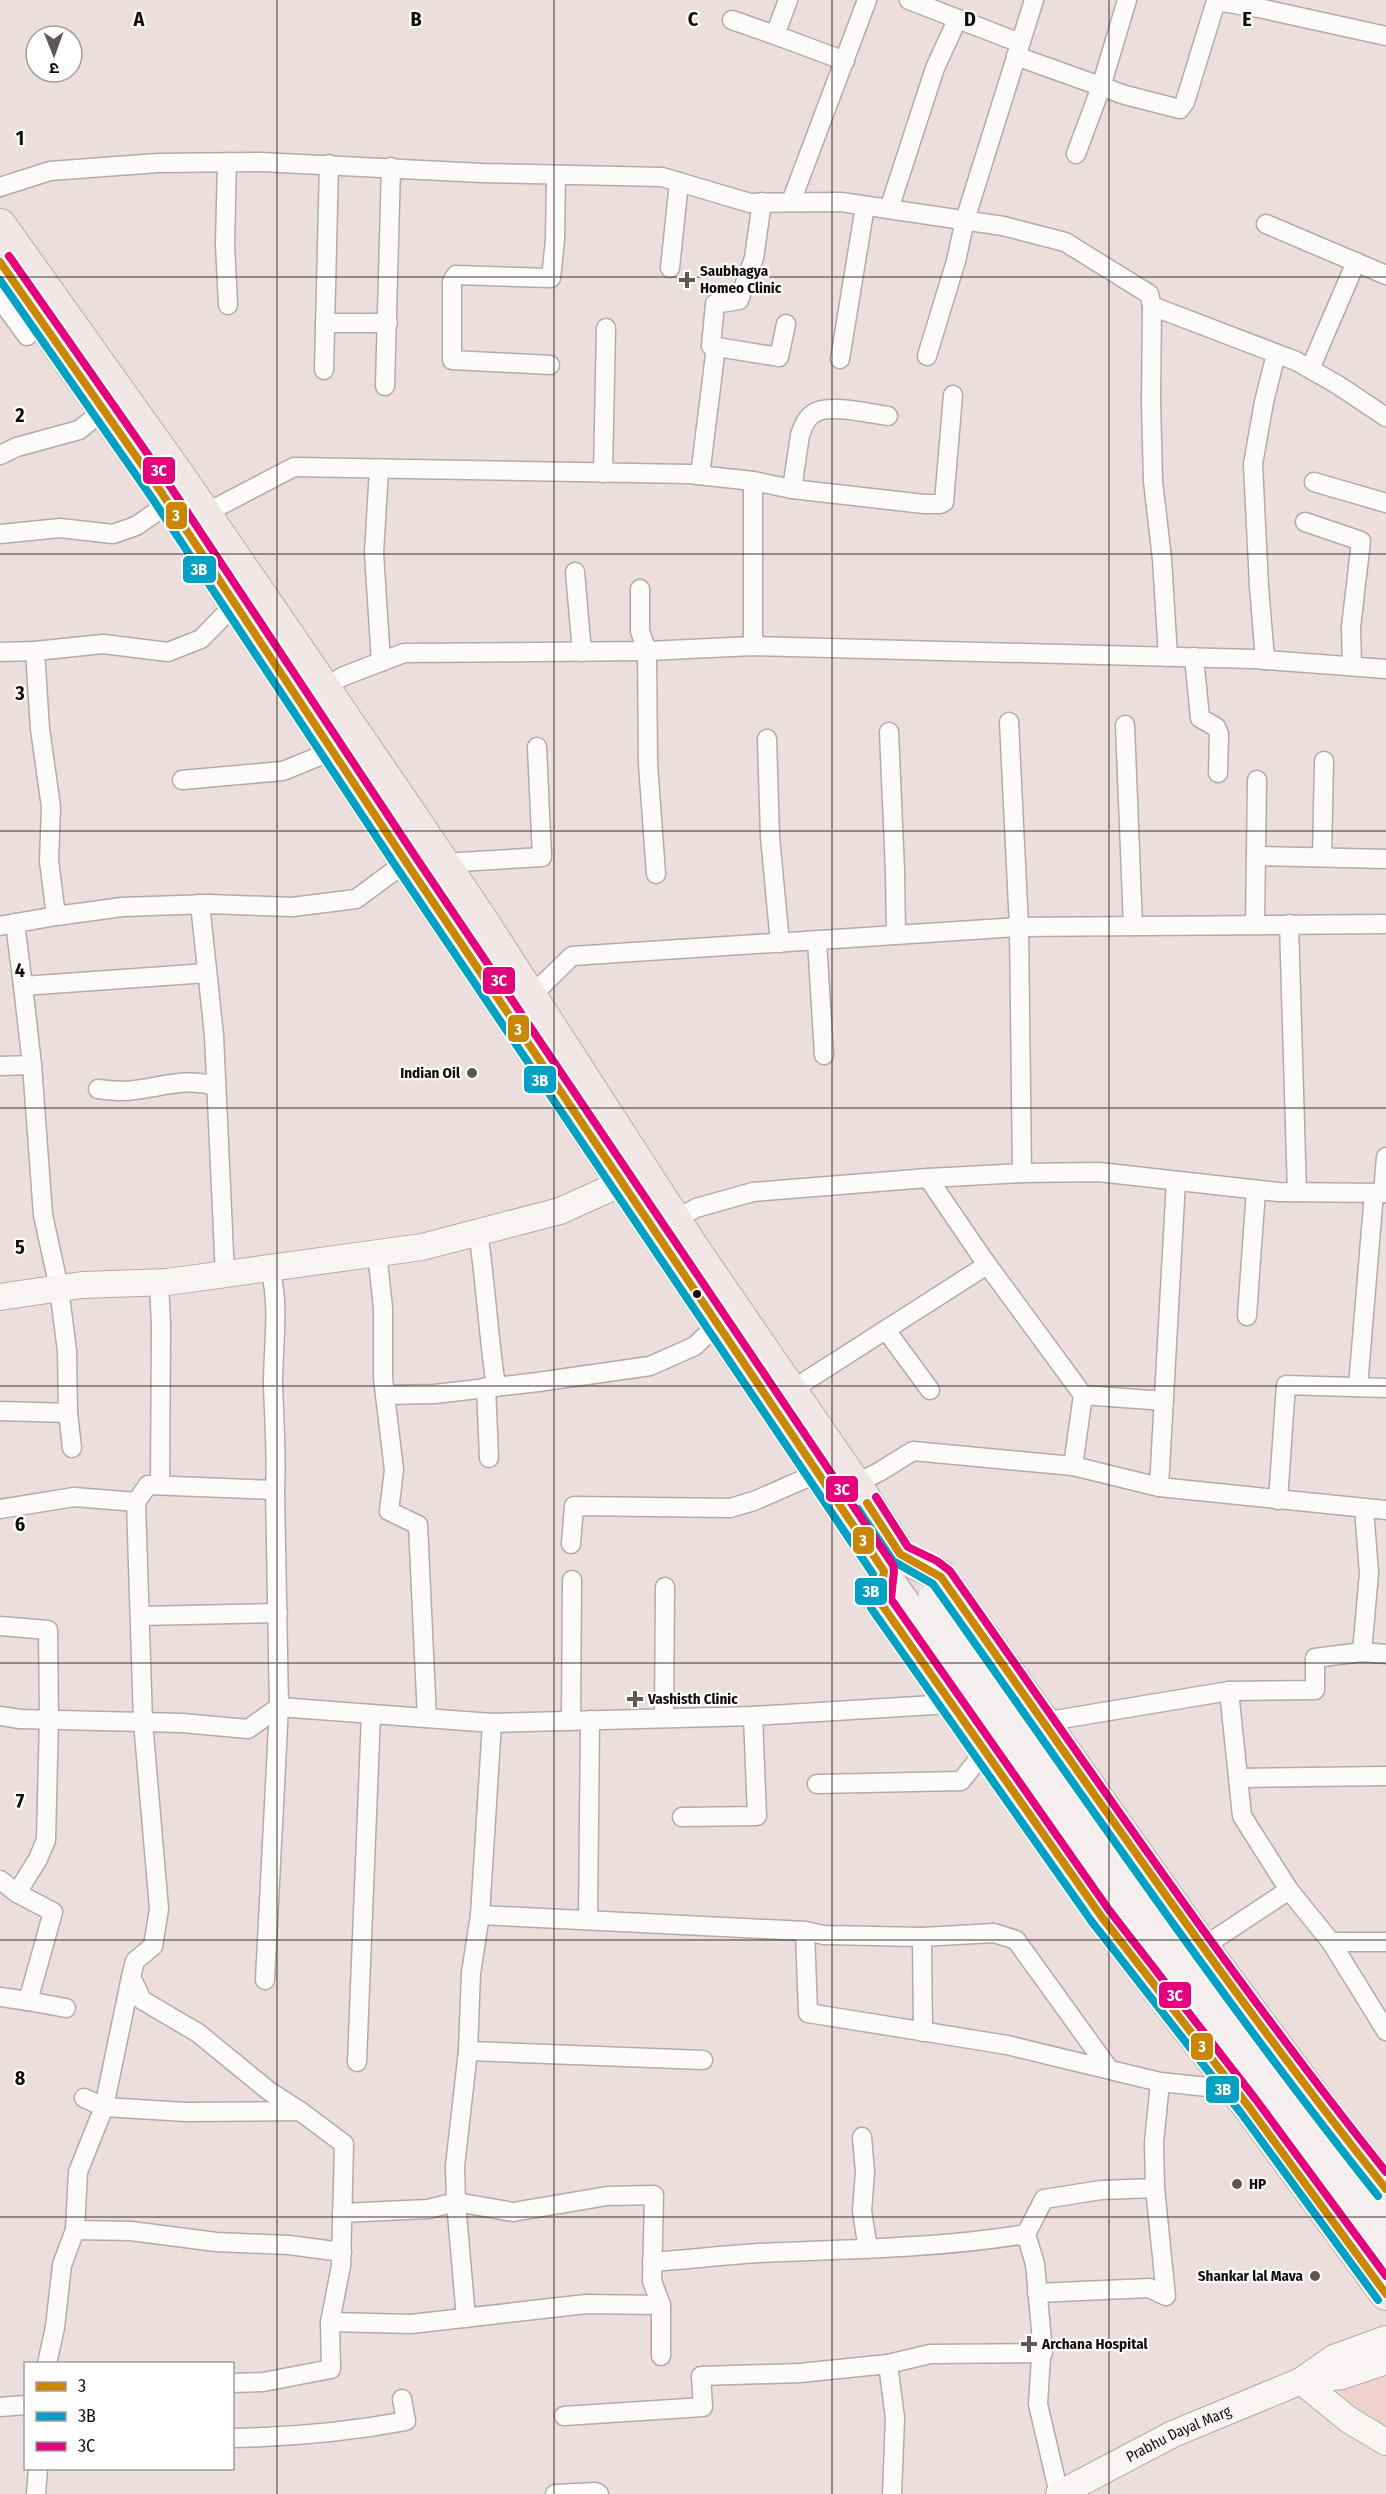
<svg xmlns="http://www.w3.org/2000/svg" width="1386" height="2494" font-family="'Fira Sans Condensed','Noto Sans Devanagari',sans-serif">
	<rect width="100%" height="100%" fill="#ecdedc"/>
	<path fill="#f1d1cc" d="M 1386,2367 L 1386,2429 L 1345,2402 L 1339,2383 Z"/>
	<g fill="none" stroke-linecap="round" stroke-linejoin="round">
		<defs>
			<g id="street">
				<path d="M 788,0 L 775,35 L 845,61"/>
				<path d="M 909,0 L 1020,43"/>
				<path d="M 732,20 L 775,35"/>
				<path d="M 1016,56 L 1125,95 L 1180,109 L 1185,102 L 1216,1 L 1259,8 L 1386,36"/>
				<path d="M 1076,154 L 1101,87 L 1127,0"/>
				<path d="M 227,162 L 225,244 L 228,305"/>
				<path d="M 0,187 L 50,171 L 158,163 L 261,162 L 482,173 L 662,177 L 750,203 L 841,202 L 1003,226 L 1065,242 L 1149,294 L 1152,306 L 1151,401 L 1153,481 L 1162,559 L 1168,657"/>
				<path d="M 762,202 L 754,258 L 739,300 L 715,304 L 711,346 L 779,357 L 786,324"/>
				<path d="M 791,202 L 867,0"/>
				<path d="M 889,209 L 935,68 L 957,20"/>
				<path d="M 1266,224 L 1386,275"/>
				<path d="M 670,268 L 679,182"/>
				<path d="M 0,299 L 27,336"/>
				<path d="M 1152,306 L 1296,361 L 1338,385 L 1386,417"/>
				<path d="M 325,323 L 388,323"/>
				<path d="M 927,356 L 956,261 L 965,220 L 1034,0"/>
				<path d="M 840,359 L 865,206"/>
				<path d="M 550,365 L 452,360 L 452,281 L 456,275 L 551,278 L 555,240 L 556,175"/>
				<path d="M 1310,369 L 1356,262"/>
				<path d="M 324,370 L 329,164"/>
				<path d="M 385,386 L 391,167"/>
				<path d="M 0,455 L 17,447 L 79,430 L 104,410"/>
				<path d="M 379,469 L 374,553 L 381,662"/>
				<path d="M 603,473 L 606,328"/>
				<path d="M 700,475 L 716,347"/>
				<path d="M 1314,482 L 1386,503"/>
				<path d="M 792,489 L 924,504 L 940,504 L 944,502 L 953,395"/>
				<path d="M 204,514 L 294,467 L 689,474 L 753,481 L 792,489 L 800,435 C 803,426 807,416 816,412 C 832,404 871,414 888,416"/>
				<path d="M 1305,522 L 1361,541 L 1351,627 L 1352,666"/>
				<path d="M 0,534 L 60,528 L 113,534 L 136,526 L 168,504"/>
				<path d="M 575,572 L 582,652"/>
				<path d="M 640,589 L 640,631 L 647,651 L 648,764 L 656,874"/>
				<path d="M 235,604 L 201,639 L 168,652 L 103,644 L 35,651 L 40,729 L 51,807 L 49,861 L 56,916 L 122,907 L 209,904 L 292,907 L 356,899 L 406,862"/>
				<path d="M 753,646 L 753,481"/>
				<path d="M 0,652 L 35,651"/>
				<path d="M 1194,657 L 1200,718 L 1216,727 L 1219,734 L 1218,773"/>
				<path d="M 1265,660 L 1259,586 L 1253,464 L 1264,402 L 1276,354"/>
				<path d="M 323,688 L 344,676 L 404,653 L 647,651 L 753,646 L 1253,659 L 1386,669"/>
				<path d="M 1009,722 L 1019,927 L 1022,1173"/>
				<path d="M 1125,725 L 1133,926"/>
				<path d="M 889,732 L 895,871 L 896,935"/>
				<path d="M 767,739 L 770,837 L 780,943"/>
				<path d="M 182,780 L 283,771 L 332,751"/>
				<path d="M 1257,856 L 1386,859"/>
				<path d="M 1322,857 L 1324,761"/>
				<path d="M 443,863 L 542,857 L 537,747"/>
				<path d="M 200,904 L 214,1035 L 225,1275"/>
				<path d="M 15,923 L 23,986"/>
				<path d="M 1255,924 L 1257,780"/>
				<path d="M 1289,924 L 1297,1192"/>
				<path d="M 0,926 L 56,916"/>
				<path d="M 817,941 L 824,1055"/>
				<path d="M 531,996 L 572,956 L 1019,927 L 1386,924"/>
				<path d="M 0,1066 L 32,1065"/>
				<path d="M 98,1089 C 106,1090 114,1091 122,1091 C 156,1090 181,1076 216,1086"/>
				<path d="M 928,1178 L 1022,1173 L 1099,1172 L 1278,1192 L 1386,1193"/>
				<path d="M 1383,1193 L 1386,1157"/>
				<path d="M 675,1220 L 696,1208 L 753,1192 L 928,1178 L 981,1256 L 1083,1395 L 1164,1401"/>
				<path d="M 478,1232 C 486,1284 488,1335 496,1386"/>
				<path d="M 377,1252 L 383,1308 L 383,1378 L 394,1470 L 389,1511 L 418,1525 L 427,1718"/>
				<path d="M 270,1269 C 280,1305 273,1346 273,1384 C 274,1419 277,1454 275,1490 L 148,1485 L 136,1502 L 143,1722 L 159,1909 L 153,1946 L 135,1961 L 131,1977 L 142,2000 L 198,2033 L 269,2091 L 300,2111"/>
				<path d="M 159,1282 L 161,1326 L 160,1485"/>
				<path d="M 1247,1316 L 1256,1190"/>
				<path d="M 886,1330 L 930,1390"/>
				<path d="M 486,1387 L 489,1458"/>
				<path d="M 1358,1387 L 1374,1193"/>
				<path d="M 790,1391 L 987,1265"/>
				<path d="M 385,1395 L 435,1394 L 538,1382 L 650,1366 L 695,1346 L 717,1324"/>
				<path d="M 0,1411 L 68,1413"/>
				<path d="M 72,1448 L 68,1413 L 67,1351 L 59,1288 L 43,1215 L 32,1065 L 23,986 L 207,973"/>
				<path d="M 1073,1466 L 1083,1395"/>
				<path d="M 855,1484 L 879,1472 L 913,1451 L 1073,1466 L 1159,1487 L 1386,1510"/>
				<path d="M 1159,1487 L 1176,1181"/>
				<path d="M 1278,1500 L 1286,1385 L 1386,1388"/>
				<path d="M 0,1509 L 74,1497 L 136,1502"/>
				<path d="M 1364,1509 L 1369,1573 L 1362,1652 L 1386,1654"/>
				<path d="M 571,1544 L 574,1506 L 730,1508 L 754,1501 L 818,1473"/>
				<path d="M 140,1616 L 278,1613"/>
				<path d="M 0,1626 L 48,1630 L 49,1719 L 46,1840 L 38,1859 L 17,1893"/>
				<path d="M 1229,1691 L 1242,1816 L 1289,1890"/>
				<path d="M 0,1716 L 20,1719 L 182,1723 L 248,1729 L 279,1707 L 275,1490"/>
				<path d="M 664,1718 L 665,1587"/>
				<path d="M 571,1721 L 572,1580"/>
				<path d="M 1043,1722 L 1229,1691 L 1315,1690 L 1315,1658 L 1362,1652"/>
				<path d="M 492,1723 L 753,1716 L 950,1704"/>
				<path d="M 1238,1778 L 1386,1776"/>
				<path d="M 817,1784 L 961,1781 L 985,1751"/>
				<path d="M 682,1817 L 757,1816 L 753,1716"/>
				<path d="M 0,1880 L 17,1893 L 53,1912 L 28,2001 L 0,1997"/>
				<path d="M 480,1915 L 471,1973 L 468,2051 L 455,2166 L 456,2202 L 513,2212 L 607,2196 L 654,2195 L 652,2281 L 661,2305 L 661,2356"/>
				<path d="M 588,1920 L 590,1720"/>
				<path d="M 805,1931 L 824,1935 L 922,1937 L 994,1933 L 1016,1940 L 1109,2069"/>
				<path d="M 922,1937 L 923,2032"/>
				<path d="M 1199,1942 L 1212,1941 L 1289,1890 L 1331,1942 L 1386,1942"/>
				<path d="M 1331,1942 L 1386,2031"/>
				<path d="M 265,1980 L 279,1707 L 492,1723 L 480,1915 L 805,1931 L 808,2013 L 1007,2045 L 1160,2082 L 1237,2090 L 1238,2089"/>
				<path d="M 28,2001 L 66,2008"/>
				<path d="M 468,2051 L 703,2060"/>
				<path d="M 357,2062 L 371,1714"/>
				<path d="M 84,2098 L 104,2107 L 186,2112 L 300,2111 L 344,2144 L 341,2266 L 330,2322 L 331,2369 L 263,2382 L 232,2383"/>
				<path d="M 862,2137 L 865,2172 L 862,2211 L 868,2249"/>
				<path d="M 342,2213 L 428,2209 L 456,2202 L 466,2318"/>
				<path d="M 75,2230 L 78,2172 L 104,2107 L 131,1977"/>
				<path d="M 1026,2234 L 1044,2199 L 1101,2190 L 1155,2188 L 1154,2143 L 1160,2082"/>
				<path d="M 652,2262 C 696,2259 740,2253 784,2252 C 865,2249 946,2247 1026,2234 L 1035,2264 L 1042,2341 L 1038,2404 L 1059,2494"/>
				<path d="M 1037,2293 L 1149,2288 L 1166,2296 L 1155,2188"/>
				<path d="M 330,2322 L 411,2324 L 586,2304 L 661,2305"/>
				<path d="M 47,2364 L 55,2327 L 62,2265 L 75,2230 L 131,2231 L 216,2242 L 289,2245 L 342,2252"/>
				<path d="M 888,2364 L 930,2354 L 1043,2353"/>
				<path d="M 0,2407 L 26,2405"/>
				<path d="M 564,2416 L 703,2407 L 701,2376 L 800,2373 L 888,2364 L 895,2418 L 892,2494"/>
				<path d="M 232,2438 C 291,2437 348,2432 406,2421 L 402,2399"/>
				<path d="M 36,2494 L 38,2468"/>
				<path d="M 555,2494 L 596,2492 L 599,2494"/>
			</g>
			<g id="secondary">
				<path d="M 0,1297 L 82,1285 L 167,1282 L 422,1247 L 560,1211 L 622,1183"/>
				<path d="M 1305,2380 L 1342,2376 L 1386,2361"/>
				<path d="M 1301,2381 L 1349,2420 L 1386,2442"/>
				<path id="s1" d="M 1059,2494 L 1173,2434 L 1301,2381 L 1334,2358 L 1386,2339"/>
			</g>
			<path id="primary" d="M 884,1571 L 913,1612"/>
			<g id="highway">
				<path d="M 0,225 L 179,476 L 411,815 L 484,924 L 693,1248 L 855,1484 L 900,1554 C 912,1565 929,1566 941,1577 L 1199,1942 L 1335,2125 L 1386,2189"/>
				<path d="M 0,262 L 161,492 L 406,862 L 884,1571 L 880,1602 L 1101,1916 L 1249,2107 L 1386,2294"/>
			</g>
		</defs>
		<use href="#street" stroke="#b5aaa8" stroke-width="21"/>
		<use href="#secondary" stroke="#b5aaa8" stroke-width="28"/>
		<use href="#primary" stroke="#bcaeac" stroke-width="30"/>
		<use href="#highway" stroke="#bcaeac" stroke-width="34"/>
		<use href="#street" stroke="#fcfafa" stroke-width="18"/>
		<use href="#secondary" stroke="#f8f4f4" stroke-width="26"/>
		<use href="#primary" stroke="#f4efee" stroke-width="27"/>
		<use href="#highway" stroke="#f0e7e6" stroke-width="32"/>
		<defs>
			<g id="primary-bridge">
				<path d="M 932,1598 L 1219,2002 L 1386,2218"/>
				<path d="M 913,1612 L 1201,2016 L 1386,2254"/>
			</g>
		</defs>
		<use href="#primary-bridge" stroke="#bcaeac" stroke-width="30" stroke-linecap="butt"/>
		<use href="#primary-bridge" stroke="#f4efee" stroke-width="27"/>
		<defs>
			<g id="bus-1">
				<path d="M 0,262 L 161,492 L 406,862 L 884,1571 L 880,1602 L 1101,1916 L 1249,2107 L 1386,2294"/>
				<path d="M 867,1503 L 900,1554 L 941,1577 C 1087,1783 1229,1992 1386,2189"/>
			</g>
			<g id="bus-2">
				<path d="M 0,280 L 152,498 L 397,868 L 873,1574 L 870,1602 L 871,1608 L 1092,1922 L 1241,2113 L 1378,2300"/>
				<path d="M 858,1509 L 893,1561 L 933,1584 C 1079,1790 1221,1999 1378,2196"/>
			</g>
			<g id="bus-3">
				<path d="M 9,256 L 170,486 L 415,856 L 893,1565 L 894,1571 L 891,1599 L 1109,1910 L 1257,2101 L 1386,2276"/>
				<path d="M 876,1497 L 908,1547 L 937,1561 L 950,1571 C 1092,1773 1232,1979 1386,2172"/>
			</g>
		</defs>
		<use href="#bus-1" stroke="#fff" stroke-width="12"/>
		<use href="#bus-2" stroke="#fff" stroke-width="12"/>
		<use href="#bus-3" stroke="#fff" stroke-width="12"/>
		<use href="#bus-1" stroke="#ca8702" stroke-width="8"/>
		<use href="#bus-2" stroke="#01a1c4" stroke-width="8"/>
		<use href="#bus-3" stroke="#e5007d" stroke-width="8"/>
	</g>
	<path fill="none" stroke="#150d0c" stroke-width="1.5" stroke-opacity="0.55" d="M 277,0 L 277,2494M 554,0 L 554,2494M 832,0 L 832,2494M 1109,0 L 1109,2494M 0,277 L 1386,277M 0,554 L 1386,554M 0,831 L 1386,831M 0,1108 L 1386,1108M 0,1386 L 1386,1386M 0,1663 L 1386,1663M 0,1940 L 1386,1940M 0,2217 L 1386,2217"/>
	<g fill="#605655" stroke="#fff" stroke-width="2">
		<path d="M684 271h6v6h6v6h-6v6h-6v-6h-6v-6h6z"/>
		<circle cx="472" cy="1073" r="6"/>
		<path d="M632 1690h6v6h6v6h-6v6h-6v-6h-6v-6h6z"/>
		<circle cx="1237" cy="2184" r="6"/>
		<circle cx="1315" cy="2276" r="6"/>
		<path d="M1026 2335h6v6h6v6h-6v6h-6v-6h-6v-6h6z"/>
	</g>
	<circle fill="#150d0c" stroke="#fff" stroke-width="2" cx="697" cy="1294" r="5"/>
	<g text-anchor="middle" dominant-baseline="central" stroke-width="4.5" stroke-linejoin="round" paint-order="stroke">
		<g font-size="15" font-weight="bold" fill="#150d0c" stroke="#fff" text-anchor="start">
			<text x="700" y="271">Saubhagya<tspan x="700" dy="17">Homeo Clinic</tspan></text>
			<text x="460" y="1073" text-anchor="end">Indian Oil</text>
			<text x="648" y="1699">Vashisth Clinic</text>
			<text x="1249" y="2184">HP</text>
			<text x="1303" y="2276" text-anchor="end">Shankar lal Mava</text>
			<text x="1042" y="2344">Archana Hospital</text>
		</g>
		<g font-size="15" fill="#150d0c" stroke="#fff">
			<text stroke="none"><textPath href="#s1" startOffset="134">Prabhu Dayal Marg</textPath></text>
		</g>
	</g>
	<g font-size="20" text-anchor="middle" font-weight="bold" fill="#150d0c" stroke="#fff" stroke-width="4.5" stroke-linejoin="round" paint-order="stroke">
		<text x="139" y="26">A</text>
		<text x="416" y="26">B</text>
		<text x="693" y="26">C</text>
		<text x="970" y="26">D</text>
		<text x="1247" y="26">E</text>
		<text x="20" y="145">1</text>
		<text x="20" y="422">2</text>
		<text x="20" y="700">3</text>
		<text x="20" y="977">4</text>
		<text x="20" y="1254">5</text>
		<text x="20" y="1531">6</text>
		<text x="20" y="1808">7</text>
		<text x="20" y="2085">8</text>
	</g>
	<g stroke="#fff" stroke-width="2">
		<rect x="142" y="456" width="34" height="29" rx="6" fill="#e5007d"/>
		<rect x="165" y="501" width="23" height="29" rx="6" fill="#ca8702"/>
		<rect x="182" y="555" width="35" height="29" rx="6" fill="#01a1c4"/>
		<rect x="482" y="966" width="34" height="29" rx="6" fill="#e5007d"/>
		<rect x="507" y="1014" width="23" height="29" rx="6" fill="#ca8702"/>
		<rect x="523" y="1065" width="34" height="29" rx="6" fill="#01a1c4"/>
		<rect x="825" y="1475" width="34" height="28" rx="6" fill="#e5007d"/>
		<rect x="852" y="1526" width="23" height="29" rx="6" fill="#ca8702"/>
		<rect x="854" y="1577" width="34" height="29" rx="6" fill="#01a1c4"/>
		<rect x="1158" y="1981" width="34" height="28" rx="6" fill="#e5007d"/>
		<rect x="1190" y="2032" width="24" height="29" rx="6" fill="#ca8702"/>
		<rect x="1205" y="2075" width="35" height="29" rx="6" fill="#01a1c4"/>
	</g>
	<g font-size="16" text-anchor="middle" font-weight="bold" fill="#fff">
		<text x="159" y="476">3C</text>
		<text x="176" y="521">3</text>
		<text x="199" y="575">3B</text>
		<text x="499" y="986">3C</text>
		<text x="518" y="1035">3</text>
		<text x="540" y="1086">3B</text>
		<text x="842" y="1495">3C</text>
		<text x="863" y="1546">3</text>
		<text x="871" y="1597">3B</text>
		<text x="1175" y="2001">3C</text>
		<text x="1202" y="2052">3</text>
		<text x="1223" y="2095">3B</text>
	</g>
	<rect x="24" y="2362" width="210" height="108" fill="#ffffff" stroke="#a19e9e" stroke-width="1.5"/>
	<rect x="36" y="2382" width="30" height="9" fill="#ca8702" stroke="#a19e9e" stroke-width="1.5"/>
	<text x="78" y="2392" font-size="18" fill="#150d0c">3</text>
	<rect x="36" y="2412" width="30" height="9" fill="#01a1c4" stroke="#a19e9e" stroke-width="1.5"/>
	<text x="78" y="2422" font-size="18" fill="#150d0c">3B</text>
	<rect x="36" y="2442" width="30" height="9" fill="#e5007d" stroke="#a19e9e" stroke-width="1.5"/>
	<text x="78" y="2452" font-size="18" fill="#150d0c">3C</text>
	<g transform="translate(54 54) rotate(179)"><circle r="28" fill="#ffffff" stroke="#a19e9e" stroke-width="1.5"/>
	<path d="M0-4.5L10 22L0 15L-10 22Z" fill="#605655"/>
	<text y="-9" font-size="16" font-weight="bold" text-anchor="middle" fill="#150d0c">उ</text>
	</g>
</svg>
